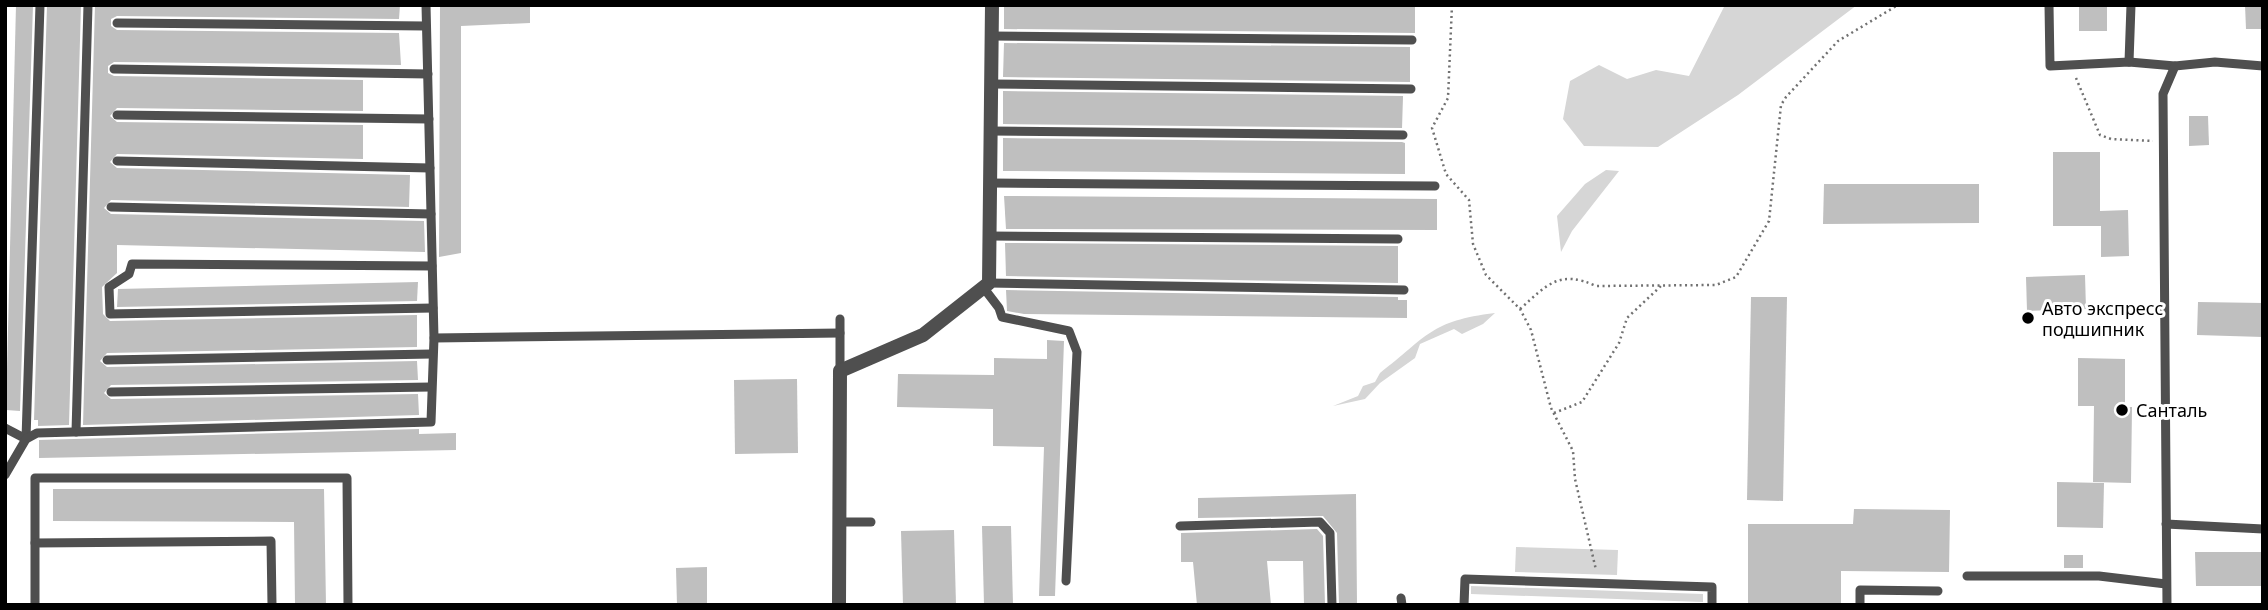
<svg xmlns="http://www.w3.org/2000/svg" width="2268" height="610" font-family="'Noto Sans',sans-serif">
	<rect width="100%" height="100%" fill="#fff"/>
	<g fill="#d6d6d6">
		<path d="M 1725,5 L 1857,5 L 1738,95 L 1658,147 L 1584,146 L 1563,119 L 1570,81 L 1599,65 L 1627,79 L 1656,70 L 1689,76 Z"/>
		<path d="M 1606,170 L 1619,171 L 1572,231 L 1561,252 L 1557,216 L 1585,184 Z"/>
		<path d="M 1495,313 L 1483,324 L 1462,334 L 1454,329 L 1420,344 L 1415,358 L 1380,383 L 1365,399 L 1333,406 L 1358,396 L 1363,386 L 1375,382 L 1380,373 C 1428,336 1430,321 1495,313 Z"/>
		<path d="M 1516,547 L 1618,550 L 1617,575 L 1515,572 Z"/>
		<path d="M 1471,586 L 1703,594 L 1703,602 L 1471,594 Z"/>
	</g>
	<g fill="#bfbfbf">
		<path d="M 16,5 L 33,5 L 20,411 L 6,410 Z"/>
		<path d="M 47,5 L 81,5 L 69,425 L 38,426 L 38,420 L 34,420 Z"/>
		<path d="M 95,5 L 400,5 L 399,19 L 117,16 L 111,19 L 111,26 L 117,30 L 399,33 L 401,65 L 114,62 L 108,66 L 108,73 L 114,76 L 363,80 L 363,111 L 117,108 L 110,116 L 117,122 L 363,125 L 363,159 L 117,154 L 110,162 L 117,168 L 410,175 L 409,207 L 111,200 L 104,208 L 111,214 L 424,221 L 425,252 L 117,245 L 117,273 L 102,287 L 103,314 L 110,321 L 417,315 L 417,347 L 107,353 L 100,361 L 107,367 L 417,361 L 418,380 L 111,385 L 104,393 L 111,399 L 418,394 L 419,415 L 83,425 Z"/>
		<path d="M 440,5 L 530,5 L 530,23 L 461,26 L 461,253 L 439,257 Z"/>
		<path d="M 1004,5 L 1415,5 L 1415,33 L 1004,29 Z"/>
		<rect x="2079" y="5" width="28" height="26"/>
		<path d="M 2245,5 L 2263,5 L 2263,29 L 2246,29 Z"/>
		<path d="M 1004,43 L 1410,47 L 1410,82 L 1003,77 Z"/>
		<path d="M 1003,91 L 1403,96 L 1402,128 L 1003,124 Z"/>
		<path d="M 2189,116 L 2208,116 L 2209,145 L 2189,146 Z"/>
		<path d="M 1003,138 L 1402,142 L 1405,143 L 1405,174 L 1003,171 Z"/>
		<path d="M 2053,152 L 2100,152 L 2100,211 L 2128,210 L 2129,256 L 2101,257 L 2101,226 L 2053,226 Z"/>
		<path d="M 1824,184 L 1979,184 L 1979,223 L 1823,224 Z"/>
		<path d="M 1004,196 L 1437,199 L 1437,230 L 1006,229 Z"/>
		<path d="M 1005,243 L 1398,246 L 1398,283 L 1006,276 Z"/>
		<path d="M 2085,275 L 2086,309 L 2027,311 L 2026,277 Z"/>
		<path d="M 418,282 L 417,301 L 117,307 L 118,289 Z"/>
		<path d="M 1006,290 L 1398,297 L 1398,300 L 1407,300 L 1407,318 L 1024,314 L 1007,311 Z"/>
		<path d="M 1751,297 L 1787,297 L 1783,501 L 1747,500 Z"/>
		<path d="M 2198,302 L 2263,303 L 2263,337 L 2197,335 Z"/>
		<path d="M 1047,340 L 1064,341 L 1055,596 L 1039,596 L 1044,447 L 993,446 L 993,409 L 897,407 L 898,374 L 994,375 L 994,358 L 1047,359 Z"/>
		<path d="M 2078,358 L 2125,359 L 2125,407 L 2132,407 L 2131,483 L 2093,482 L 2094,406 L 2078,406 Z"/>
		<path d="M 797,379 L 798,453 L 735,454 L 734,380 Z"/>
		<path d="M 419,429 L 419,434 L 456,433 L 456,450 L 39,458 L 39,440 Z"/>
		<path d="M 2057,482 L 2104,483 L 2103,528 L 2057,527 Z"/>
		<path d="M 53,489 L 324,489 L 326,605 L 295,605 L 294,522 L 53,521 Z"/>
		<path d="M 1356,494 L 1357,605 L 1339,605 L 1337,533 L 1323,516 L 1198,518 L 1198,498 Z"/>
		<path d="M 1854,509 L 1950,510 L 1949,572 L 1841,571 L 1841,605 L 1748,605 L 1748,524 L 1853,524 Z"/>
		<path d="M 982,526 L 1011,526 L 1013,605 L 984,605 Z"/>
		<path d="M 1317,529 L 1323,536 L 1325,605 L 1304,605 L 1303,561 L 1267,561 L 1271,605 L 1197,605 L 1193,562 L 1181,562 L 1181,533 Z"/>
		<path d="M 954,530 L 956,605 L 903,605 L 901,531 Z"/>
		<path d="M 2195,552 L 2263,552 L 2263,586 L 2196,586 Z"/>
		<rect x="2064" y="555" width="19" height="13"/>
		<path d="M 707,567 L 707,605 L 677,605 L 676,568 Z"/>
	</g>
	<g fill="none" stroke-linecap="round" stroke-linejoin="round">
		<g stroke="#717171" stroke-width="2.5" stroke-dasharray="2 3.5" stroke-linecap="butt">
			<path d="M 1452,5 L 1448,98 L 1432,128 L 1446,174 L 1469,200 L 1473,244 L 1486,275 L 1520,309 L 1531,330 L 1551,408 L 1573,451 L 1575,479 L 1596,570"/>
			<path d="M 2076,78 L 2100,135 L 2111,139 L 2153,141"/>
			<path d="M 1520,309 C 1547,285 1559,269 1596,286 L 1716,285 L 1736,277 L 1769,221 L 1781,105 L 1786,97 L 1838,41 L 1898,5"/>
			<path d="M 1554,413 L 1582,402 L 1619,343 L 1627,318 L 1662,285"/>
		</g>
		<g stroke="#4f4f4f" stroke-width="9">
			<path d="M 2049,5 L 2050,66 L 2129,62 L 2175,66"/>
			<path d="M 117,23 L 426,26"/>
			<path d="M 991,36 L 1412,40"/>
			<path d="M 2129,62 L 2131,5"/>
			<path d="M 114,69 L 428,74"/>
			<path d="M 991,84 L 1411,89"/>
			<path d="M 117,115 L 429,119"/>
			<path d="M 990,131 L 1403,135"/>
			<path d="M 117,161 L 430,168"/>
			<path d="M 990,183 L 1435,186"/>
			<path d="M 111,207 L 431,214"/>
			<path d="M 989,236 L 1398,239"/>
			<path d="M 432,266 L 132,264 L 129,274 L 109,287 L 110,314 L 433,308"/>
			<path d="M 989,283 L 1404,290"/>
			<path d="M 983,287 L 999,308 L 1002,317 L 1069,331 L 1077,352 L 1066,581"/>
			<path d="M 840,319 L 840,371"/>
			<path d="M 434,338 L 840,333"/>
			<path d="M 107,360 L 432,354"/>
			<path d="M 111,392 L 431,387"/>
			<path d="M 5,428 L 26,439 L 40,5"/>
			<path d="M 76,432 L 88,5"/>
			<path d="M 5,475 L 26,439 L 37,433 L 431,422 L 434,338 L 426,5"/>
			<path d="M 838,522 L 871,522"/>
			<path d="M 2166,524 L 2263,529"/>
			<path d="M 1180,526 L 1320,522 L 1330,533 L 1332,605"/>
			<path d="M 35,543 L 35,478 L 347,478 L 348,605"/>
			<path d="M 1967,576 L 2099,576 L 2166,584"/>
			<path d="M 1401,598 L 1402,605"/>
			<path d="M 35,605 L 35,543 L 271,541 L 272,605"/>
			<path d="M 1464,605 L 1465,579 L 1712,587 L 1712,605"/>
			<path d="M 1860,605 L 1860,590 L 1938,591"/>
			<path d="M 2167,605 L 2163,94 L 2175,66 L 2215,62 L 2263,66"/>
		</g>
		<path stroke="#4f4f4f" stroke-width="14" d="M 839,605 L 840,371 L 923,335 L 989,283 L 992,5"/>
	</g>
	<g fill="#000" stroke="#fff" stroke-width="2.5">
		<circle cx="2028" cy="318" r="7"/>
		<circle cx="2122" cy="410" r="7"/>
	</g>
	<g text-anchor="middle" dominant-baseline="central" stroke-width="6" stroke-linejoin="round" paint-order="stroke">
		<g font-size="18" fill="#000" stroke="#fff" text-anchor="start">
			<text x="2042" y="308">Авто экспресс<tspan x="2042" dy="21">подшипник</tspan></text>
			<text x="2136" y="410">Санталь</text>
		</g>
	</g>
	<rect width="2268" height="610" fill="none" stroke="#000000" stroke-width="14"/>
</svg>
